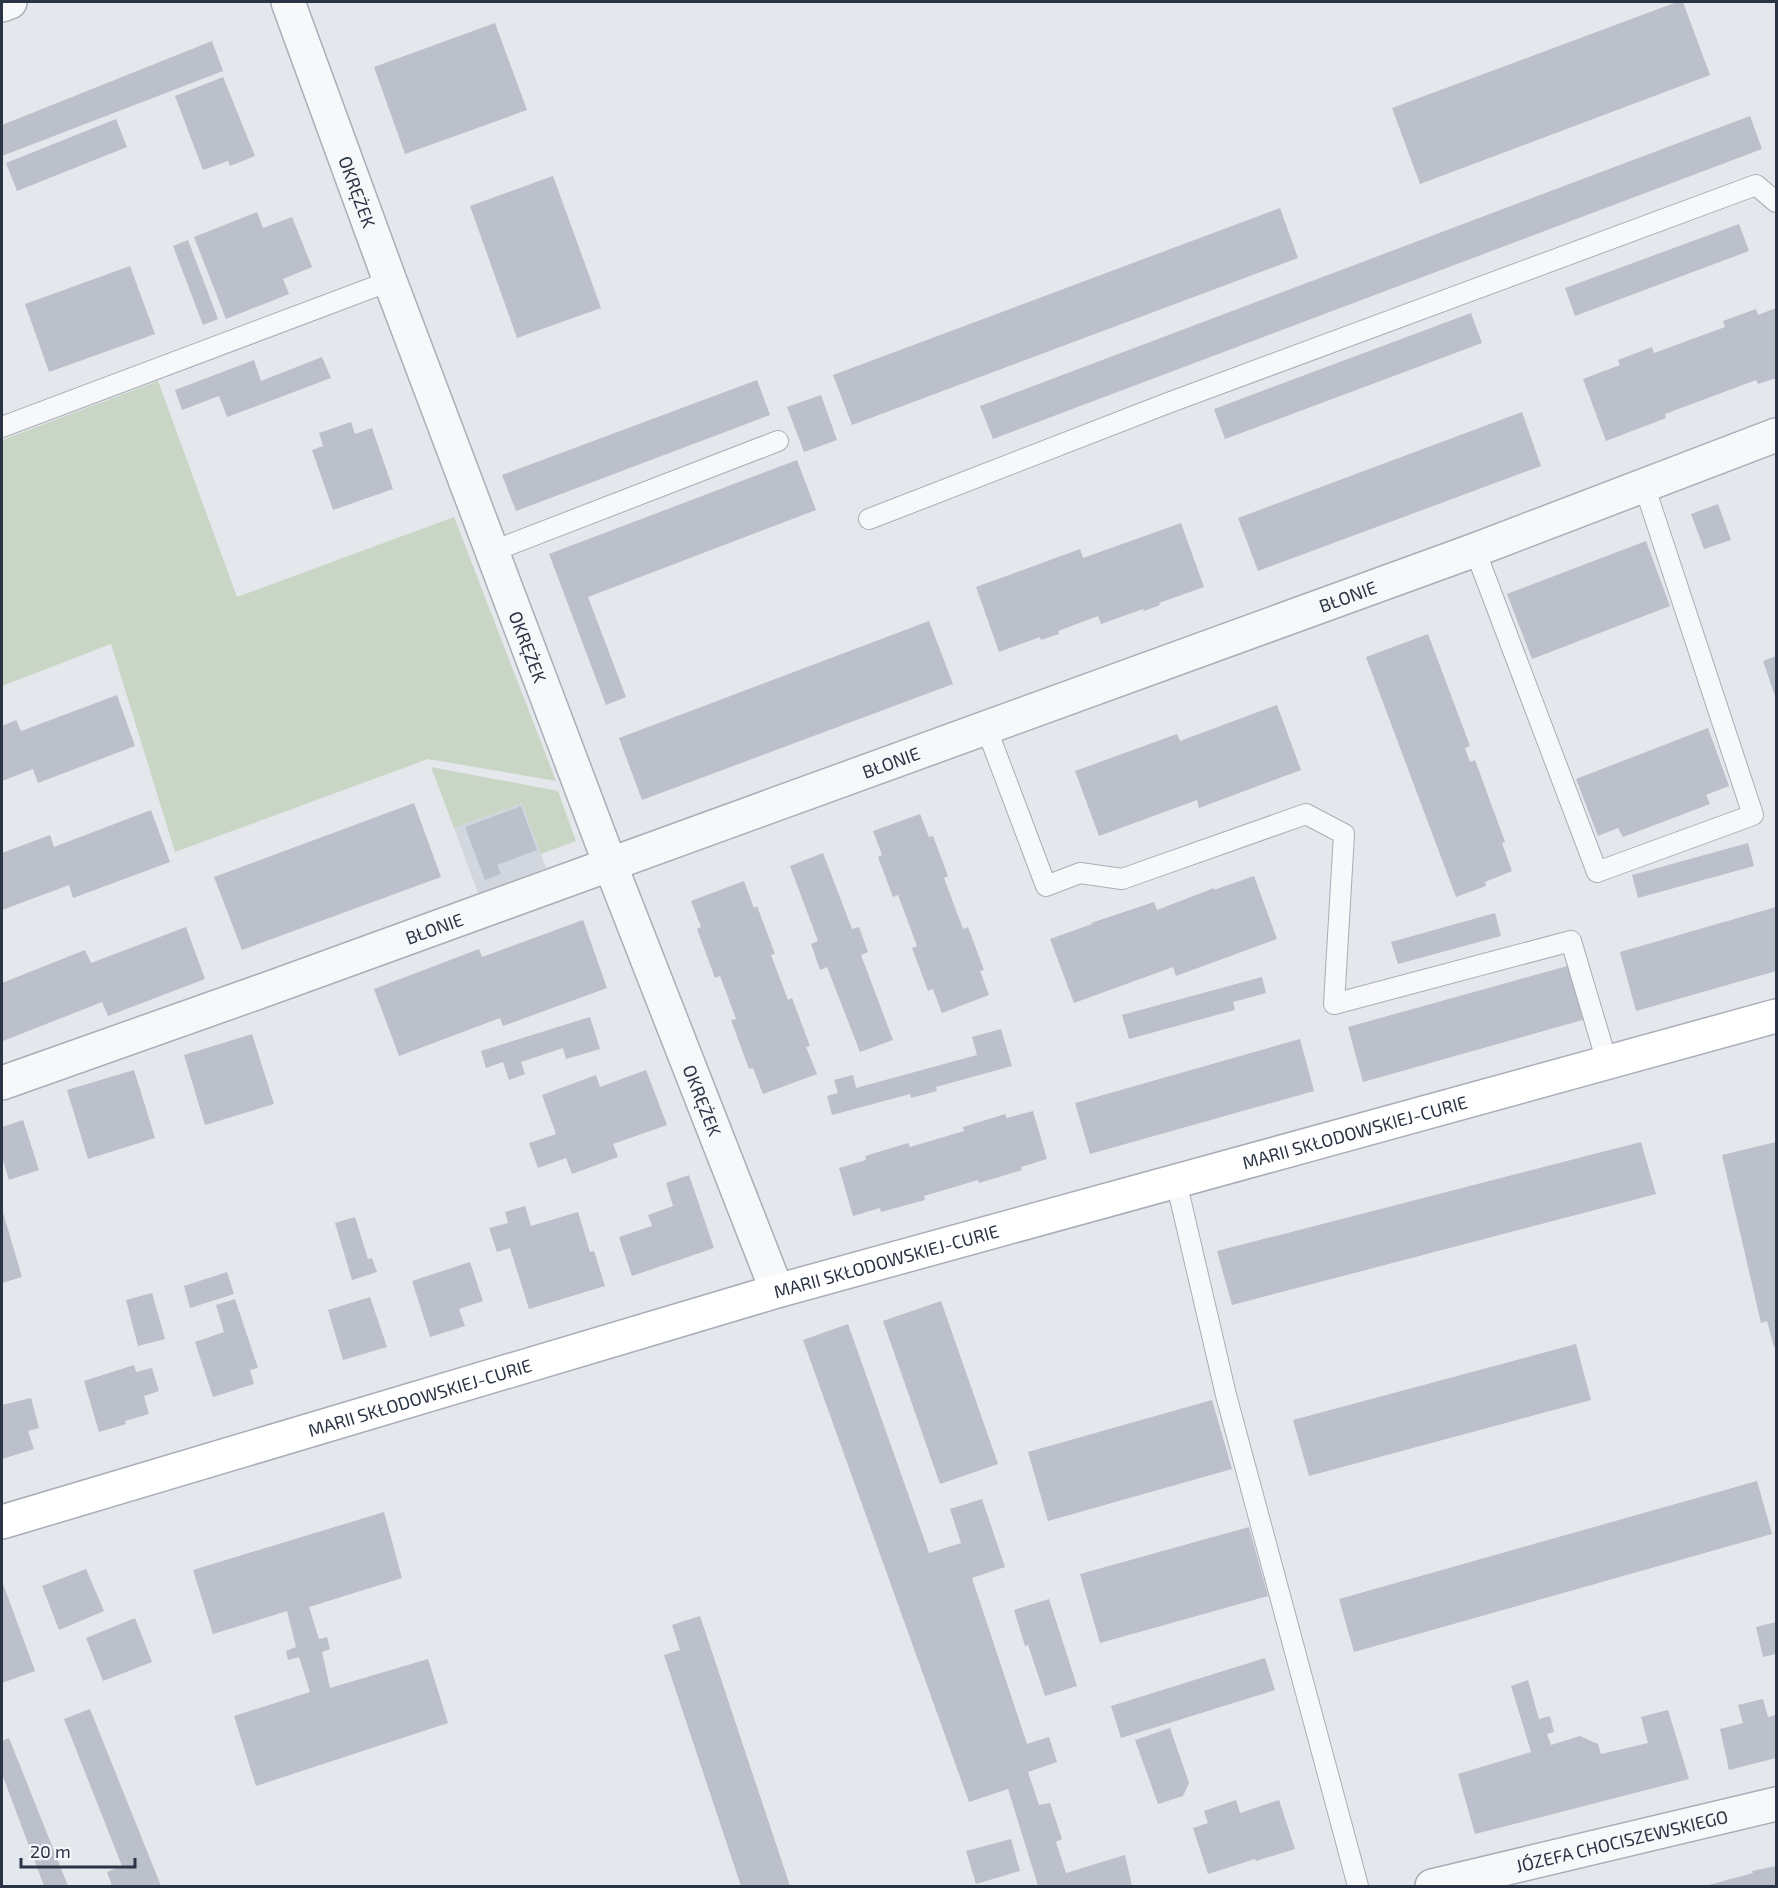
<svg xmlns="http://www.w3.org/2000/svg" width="1778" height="1888" font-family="'Exo 2',sans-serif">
	<rect width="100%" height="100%" fill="#e4e7ec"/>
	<path fill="#d2d6de" d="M 523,802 L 546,868 L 478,893 L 454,828 Z"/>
	<g fill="#c9d6c5">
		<path d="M 158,381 L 237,597 L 454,517 L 556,781 L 428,759 L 175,852 L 111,644 L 2,686 L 2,440 Z"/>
		<path d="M 431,767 L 558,791 L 576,841 L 541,854 L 522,803 L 454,828 Z"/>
	</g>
	<g fill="#bbc0ca">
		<path d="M 1677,2 L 1683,2 L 1710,75 L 1420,184 L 1392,108 Z"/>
		<path d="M 495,23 L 527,110 L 405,154 L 374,67 Z"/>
		<path d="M 212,41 L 223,71 L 2,156 L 2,125 Z"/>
		<path d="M 223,77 L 255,156 L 230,166 L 228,161 L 203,170 L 175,96 Z"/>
		<path d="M 1750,116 L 1762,149 L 993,439 L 980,406 Z"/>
		<path d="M 116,119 L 127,147 L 17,191 L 6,163 Z"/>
		<path d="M 553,176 L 601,308 L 517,338 L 470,206 Z"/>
		<path d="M 1280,208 L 1298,258 L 852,425 L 833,375 Z"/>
		<path d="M 257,212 L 263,228 L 292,217 L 312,267 L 283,279 L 289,294 L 226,319 L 194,237 Z"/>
		<path d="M 1739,224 L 1749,251 L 1575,316 L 1565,288 Z"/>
		<path d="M 188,240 L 218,319 L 203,325 L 173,246 Z"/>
		<path d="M 130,266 L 155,334 L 49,372 L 25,304 Z"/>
		<path d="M 1776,308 L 1776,378 L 1758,384 L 1756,380 L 1665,414 L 1666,418 L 1606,441 L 1583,379 L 1620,365 L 1618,360 L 1652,347 L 1654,353 L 1725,327 L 1723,321 L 1756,309 L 1758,315 Z"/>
		<path d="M 1471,313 L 1482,343 L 1225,439 L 1214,409 Z"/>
		<path d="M 322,357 L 331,378 L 227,417 L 219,396 L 182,410 L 175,390 L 254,360 L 261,381 Z"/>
		<path d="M 757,380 L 770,415 L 516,511 L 502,475 Z"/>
		<path d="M 821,395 L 837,440 L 804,452 L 787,407 Z"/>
		<path d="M 1522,412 L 1541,466 L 1258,571 L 1238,518 Z"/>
		<path d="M 351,422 L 355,434 L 372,428 L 393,489 L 333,510 L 312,450 L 323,446 L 319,433 Z"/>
		<path d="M 797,460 L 816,510 L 588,597 L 626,697 L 606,705 L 549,554 Z"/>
		<path d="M 1718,504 L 1731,540 L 1704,549 L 1691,514 Z"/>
		<path d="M 1181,523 L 1204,587 L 1159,603 L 1160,605 L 1144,611 L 1143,609 L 1101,624 L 1098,616 L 1058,631 L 1059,634 L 1041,640 L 1040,637 L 999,652 L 976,587 L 1080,549 L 1083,558 Z"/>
		<path d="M 1646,541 L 1670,606 L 1532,659 L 1507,594 Z"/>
		<path d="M 929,621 L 953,684 L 642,800 L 619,738 Z"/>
		<path d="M 1428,634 L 1470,746 L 1465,748 L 1470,762 L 1475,760 L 1505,842 L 1502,843 L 1512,871 L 1485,882 L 1486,886 L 1456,897 L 1366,657 Z"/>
		<path d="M 1776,656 L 1776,699 L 1763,661 Z"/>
		<path d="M 117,695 L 135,746 L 38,783 L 33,769 L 2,781 L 2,726 L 16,720 L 21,731 Z"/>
		<path d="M 1277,705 L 1301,770 L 1199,808 L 1197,800 L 1099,836 L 1075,771 L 1177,734 L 1180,741 Z"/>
		<path d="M 1708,728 L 1729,786 L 1706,795 L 1710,804 L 1623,837 L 1618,828 L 1598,836 L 1576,779 Z"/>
		<path d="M 414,803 L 441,877 L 242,950 L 214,877 Z"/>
		<path d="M 521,806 L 537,850 L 497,865 L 501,874 L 485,880 L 465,827 Z"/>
		<path d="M 151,810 L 170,862 L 73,898 L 69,885 L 2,910 L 2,853 L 50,835 L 54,847 Z"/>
		<path d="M 920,814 L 929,837 L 933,836 L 948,876 L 944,878 L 963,929 L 968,927 L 984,970 L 980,971 L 989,995 L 942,1013 L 933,989 L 928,991 L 912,948 L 917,946 L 898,895 L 893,897 L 878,857 L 882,855 L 873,831 Z"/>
		<path d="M 1748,843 L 1754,866 L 1638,898 L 1632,875 Z"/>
		<path d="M 823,853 L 852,929 L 859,927 L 868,952 L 861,955 L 893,1040 L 860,1052 L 827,967 L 820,970 L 811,944 L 818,941 L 790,866 Z"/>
		<path d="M 1254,876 L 1277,939 L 1176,976 L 1173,967 L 1074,1003 L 1050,939 L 1092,924 L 1091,923 L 1154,902 L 1157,910 L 1214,888 L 1214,890 Z"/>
		<path d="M 744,881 L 754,908 L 757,906 L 775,954 L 771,955 L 788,1000 L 792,998 L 810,1046 L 806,1047 L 817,1074 L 763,1094 L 753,1068 L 749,1069 L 731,1020 L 736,1019 L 720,976 L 715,978 L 697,929 L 701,927 L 691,901 Z"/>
		<path d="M 1776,907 L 1776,971 L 1636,1011 L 1620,952 Z"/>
		<path d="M 1495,913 L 1501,936 L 1398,964 L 1391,942 Z"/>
		<path d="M 583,920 L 607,988 L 503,1026 L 500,1018 L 399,1056 L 374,989 L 479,949 L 482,957 Z"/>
		<path d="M 186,927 L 205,979 L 108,1016 L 102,1002 L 3,1041 L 2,1036 L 2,983 L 85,950 L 91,963 Z"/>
		<path d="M 1571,965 L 1586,1019 L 1363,1082 L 1348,1027 Z"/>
		<path d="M 1262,977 L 1266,993 L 1233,1002 L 1235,1010 L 1129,1039 L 1122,1015 Z"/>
		<path d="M 590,1017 L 600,1049 L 566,1059 L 563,1048 L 521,1062 L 525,1074 L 509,1080 L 503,1062 L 486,1068 L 481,1051 Z"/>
		<path d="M 1001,1029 L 1012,1066 L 936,1087 L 937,1091 L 911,1098 L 910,1094 L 832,1115 L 827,1096 L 838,1093 L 834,1080 L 853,1075 L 856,1088 L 977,1055 L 972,1037 Z"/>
		<path d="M 252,1034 L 274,1104 L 205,1125 L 184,1055 Z"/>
		<path d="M 1300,1039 L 1314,1091 L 1090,1154 L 1075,1103 Z"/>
		<path d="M 134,1070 L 155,1138 L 88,1159 L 67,1090 Z"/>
		<path d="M 646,1070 L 667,1125 L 613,1144 L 618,1157 L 572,1174 L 566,1158 L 538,1168 L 529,1143 L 556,1134 L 542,1095 L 596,1075 L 600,1087 Z"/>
		<path d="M 1033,1111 L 1047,1159 L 1021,1167 L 1022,1170 L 979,1183 L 978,1180 L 924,1196 L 925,1200 L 881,1212 L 880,1208 L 853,1216 L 839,1168 L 866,1160 L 865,1156 L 908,1143 L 910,1147 L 964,1131 L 963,1127 L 1005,1114 L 1007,1118 Z"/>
		<path d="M 23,1120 L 39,1170 L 9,1180 L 2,1157 L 2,1127 Z"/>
		<path d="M 1641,1142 L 1656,1194 L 1232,1305 L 1217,1251 Z"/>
		<path d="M 1776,1142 L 1776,1346 L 1774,1347 L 1767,1321 L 1761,1323 L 1722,1155 Z"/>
		<path d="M 689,1175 L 714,1248 L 632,1276 L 619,1237 L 652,1226 L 648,1215 L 673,1206 L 666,1183 Z"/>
		<path d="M 525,1206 L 531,1226 L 578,1212 L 590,1252 L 594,1251 L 605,1286 L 529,1309 L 510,1248 L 497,1252 L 489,1228 L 508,1223 L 505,1212 Z"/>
		<path d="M 2,1209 L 22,1277 L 2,1283 Z"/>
		<path d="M 355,1217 L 368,1259 L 372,1258 L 377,1272 L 352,1280 L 335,1223 Z"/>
		<path d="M 470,1262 L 483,1301 L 459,1309 L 465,1326 L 430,1337 L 412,1281 Z"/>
		<path d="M 227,1272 L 234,1294 L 190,1308 L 184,1286 Z"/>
		<path d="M 152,1293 L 165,1339 L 138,1346 L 126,1300 Z"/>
		<path d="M 370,1297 L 387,1347 L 343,1360 L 328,1310 Z"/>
		<path d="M 235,1299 L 258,1368 L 250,1370 L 254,1384 L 213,1397 L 195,1342 L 224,1332 L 216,1305 Z"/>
		<path d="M 941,1301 L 998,1464 L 940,1484 L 883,1321 Z"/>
		<path d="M 848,1324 L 929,1553 L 961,1543 L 950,1509 L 982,1499 L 1005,1567 L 972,1578 L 1027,1744 L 1049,1737 L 1057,1762 L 1028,1772 L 1039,1805 L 1050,1803 L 1062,1839 L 1056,1842 L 1066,1873 L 1125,1855 L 1132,1886 L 1038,1886 L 1008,1789 L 969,1802 L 803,1340 Z"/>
		<path d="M 1576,1344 L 1591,1400 L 1309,1476 L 1293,1420 Z"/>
		<path d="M 134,1365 L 136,1372 L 152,1368 L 159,1391 L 144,1396 L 149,1414 L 125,1421 L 126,1424 L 99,1432 L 84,1381 Z"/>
		<path d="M 31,1398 L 39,1428 L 28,1431 L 34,1449 L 2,1459 L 2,1405 Z"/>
		<path d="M 1212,1400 L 1232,1469 L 1048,1521 L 1028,1452 Z"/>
		<path d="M 1757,1481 L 1772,1534 L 1354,1652 L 1339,1599 Z"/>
		<path d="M 384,1512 L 402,1578 L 309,1607 L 319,1639 L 327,1637 L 330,1649 L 322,1652 L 330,1688 L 428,1659 L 448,1723 L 256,1786 L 234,1716 L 310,1692 L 299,1657 L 288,1660 L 286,1651 L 296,1647 L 287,1611 L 213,1634 L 193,1570 Z"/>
		<path d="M 1249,1527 L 1268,1596 L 1100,1643 L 1080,1574 Z"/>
		<path d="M 86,1569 L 104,1611 L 59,1630 L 42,1586 Z"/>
		<path d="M 2,1581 L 35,1671 L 2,1683 Z"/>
		<path d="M 1049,1599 L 1077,1686 L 1045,1696 L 1028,1645 L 1025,1646 L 1014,1610 Z"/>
		<path d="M 700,1616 L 790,1886 L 741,1886 L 664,1655 L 680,1650 L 672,1625 Z"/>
		<path d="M 135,1618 L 152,1662 L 103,1681 L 86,1638 Z"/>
		<path d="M 1776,1622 L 1776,1654 L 1763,1657 L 1756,1627 Z"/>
		<path d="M 1265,1658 L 1275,1690 L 1121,1738 L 1111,1706 Z"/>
		<path d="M 1528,1680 L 1539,1719 L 1550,1716 L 1554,1732 L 1547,1734 L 1551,1745 L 1580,1736 L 1598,1744 L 1601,1754 L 1648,1743 L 1641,1717 L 1668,1710 L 1689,1779 L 1475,1834 L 1458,1774 L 1531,1752 L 1511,1686 Z"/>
		<path d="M 1763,1699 L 1768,1717 L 1776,1715 L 1776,1758 L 1729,1770 L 1720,1729 L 1743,1723 L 1738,1705 Z"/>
		<path d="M 90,1709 L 161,1886 L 112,1886 L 107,1872 L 122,1866 L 64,1719 Z"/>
		<path d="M 1170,1728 L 1189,1783 L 1183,1796 L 1158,1804 L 1135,1740 Z"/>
		<path d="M 9,1738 L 68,1886 L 44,1886 L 2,1774 L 2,1741 Z"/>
		<path d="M 1236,1800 L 1240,1813 L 1279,1800 L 1295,1849 L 1256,1861 L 1255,1859 L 1208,1874 L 1193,1828 L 1208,1823 L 1204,1811 Z"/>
		<path d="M 1011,1839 L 1020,1871 L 976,1884 L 966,1851 Z"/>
		<path d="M 1776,1866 L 1776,1886 L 1705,1886 L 1753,1873 L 1752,1871 Z"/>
	</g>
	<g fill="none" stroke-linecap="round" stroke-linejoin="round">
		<defs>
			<g id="lane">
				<path d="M 2,427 L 390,281"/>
				<path d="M 869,519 L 1168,403 L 1756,185 L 1776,202"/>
				<path d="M 1475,550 L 1597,872 L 1753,815 L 1644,485"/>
				<path d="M 493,551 L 778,441"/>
				<path d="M 986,727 L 1046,886 L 1080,873 L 1122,879 L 1306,814 L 1344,834 L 1334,1004 L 1571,941 L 1607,1062"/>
				<path d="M 1176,1181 L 1226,1395 L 1358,1886"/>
			</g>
			<g id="street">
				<path id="s1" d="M 288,2 L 390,281 L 610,864 L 777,1291"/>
				<path d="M 2,5 L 10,2"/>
				<path id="s2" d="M 2,1083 L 270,988 L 1475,550 L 1776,435"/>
				<path id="s3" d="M 1432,1886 L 1776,1804"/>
			</g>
			<g id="secondary">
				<path id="s4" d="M 2,1522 L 777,1291 L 1776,1016"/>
			</g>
		</defs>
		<use href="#lane" stroke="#a9aeb7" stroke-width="22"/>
		<use href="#street" stroke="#a9aeb7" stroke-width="36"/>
		<use href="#secondary" stroke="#a9aeb7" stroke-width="36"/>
		<use href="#lane" stroke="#f7f8fa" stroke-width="20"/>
		<use href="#street" stroke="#f7f8fa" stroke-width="33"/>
		<use href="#secondary" stroke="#fff" stroke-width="33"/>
	</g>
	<g text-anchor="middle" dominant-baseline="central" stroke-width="4.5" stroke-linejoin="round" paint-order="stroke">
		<g font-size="18" fill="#2b3445" stroke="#f4f6f9">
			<text stroke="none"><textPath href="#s1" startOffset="202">OKRĘŻEK</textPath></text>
			<text stroke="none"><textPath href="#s2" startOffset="1431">BŁONIE</textPath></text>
			<text stroke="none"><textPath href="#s1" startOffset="688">OKRĘŻEK</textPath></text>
			<text stroke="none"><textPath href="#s2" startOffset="945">BŁONIE</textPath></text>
			<text stroke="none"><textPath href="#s2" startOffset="459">BŁONIE</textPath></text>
			<text stroke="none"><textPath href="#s1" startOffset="1174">OKRĘŻEK</textPath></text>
			<text stroke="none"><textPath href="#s4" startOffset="1408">MARII SKŁODOWSKIEJ-CURIE</textPath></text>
			<text stroke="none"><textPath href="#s4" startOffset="922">MARII SKŁODOWSKIEJ-CURIE</textPath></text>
			<text stroke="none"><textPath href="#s4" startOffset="436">MARII SKŁODOWSKIEJ-CURIE</textPath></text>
			<text stroke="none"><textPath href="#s3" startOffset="195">JÓZEFA CHOCISZEWSKIEGO</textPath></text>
		</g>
	</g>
	<rect width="1778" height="1888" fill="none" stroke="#2b3445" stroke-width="6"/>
	<path d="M21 1858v9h114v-9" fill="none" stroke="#2b3445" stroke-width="3"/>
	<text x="30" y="1858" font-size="18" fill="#2b3445" stroke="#f4f6f9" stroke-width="4.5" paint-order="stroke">20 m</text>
</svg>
